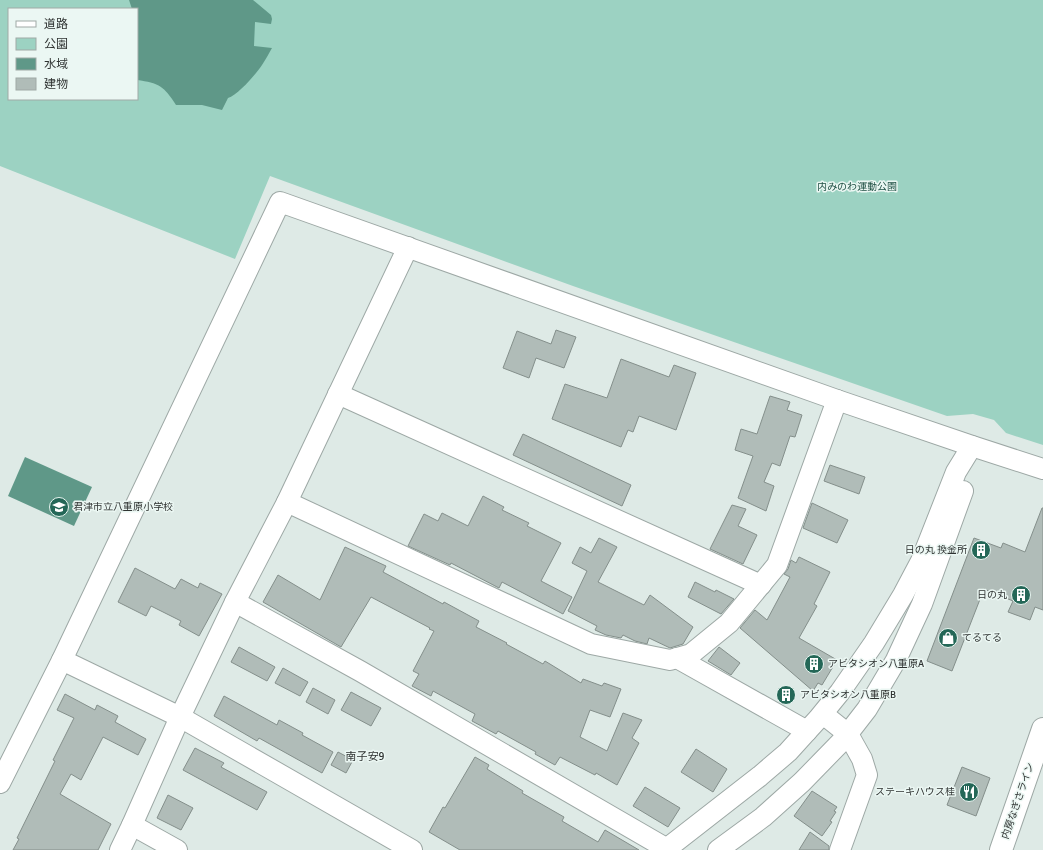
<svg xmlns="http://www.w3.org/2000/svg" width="1043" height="850" font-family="Signika,'Noto Sans JP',sans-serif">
	<rect width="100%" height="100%" fill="#deeae6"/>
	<path fill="#9cd2c2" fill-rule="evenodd" d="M 0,0 L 1043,0 L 1043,445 L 1006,433 L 994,420 L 973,414 L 947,416 L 573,286 L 270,176 L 235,259 L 0,166 ZM 9,9 L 137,9 L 137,99 L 9,99 Z"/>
	<g fill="#5f9888">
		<path d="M 129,0 L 253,0 L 271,15 L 272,19 L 271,24 L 255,22 L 254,46 L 272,48 C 269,53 266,59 262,65 C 256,74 238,95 228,98 L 222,110 L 202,105 L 176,105 C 164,86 159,83 137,80 L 137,9 L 132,9 Z"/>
		<path d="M 25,457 L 92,487 L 74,526 L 8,496 Z"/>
	</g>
	<g fill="#b0bcb8" stroke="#848f8b">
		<path d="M 556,330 L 576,337 L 564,368 L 536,358 L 529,378 L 503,368 L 517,331 L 551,344 Z"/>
		<path d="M 621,359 L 669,377 L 674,365 L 696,373 L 676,430 L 639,416 L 633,432 L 628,430 L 621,447 L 552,419 L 565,384 L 607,398 Z"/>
		<path d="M 770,396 L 790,402 L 787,410 L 802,415 L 795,437 L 790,436 L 780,466 L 772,463 L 764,482 L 774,486 L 766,511 L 738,498 L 753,456 L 735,450 L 741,429 L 757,434 Z"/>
		<path d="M 523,434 L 631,485 L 622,506 L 513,455 Z"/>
		<path d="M 830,465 L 865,477 L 859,494 L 824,481 Z"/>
		<path d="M 483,496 L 504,507 L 502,510 L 529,523 L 527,526 L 561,543 L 541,581 L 572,597 L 563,614 L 502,582 L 499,588 L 451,563 L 450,565 L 408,546 L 424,514 L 438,521 L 442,513 L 468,526 Z"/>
		<path d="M 812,503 L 848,520 L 837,543 L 803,528 Z"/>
		<path d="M 732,505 L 746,509 L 738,526 L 757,535 L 743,564 L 710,549 Z"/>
		<path d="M 1042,508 L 1043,508 L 1043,610 L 1035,607 L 1030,620 L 1008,612 L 1013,601 L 984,589 L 952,671 L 927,661 L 974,538 L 1001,548 L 1003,543 L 1025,552 Z"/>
		<path d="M 599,538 L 617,547 L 598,582 L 644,605 L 650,595 L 693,627 L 683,644 L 670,648 L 649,638 L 647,644 L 635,641 L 623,635 L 621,638 L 606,635 L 595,630 L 597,626 L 568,611 L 587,571 L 572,563 L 580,547 L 591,553 Z"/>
		<path d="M 345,547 L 386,566 L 383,572 L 443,604 L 444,602 L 479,621 L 476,627 L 507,643 L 506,644 L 543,664 L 545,661 L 581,683 L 583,679 L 602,686 L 604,683 L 621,689 L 610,717 L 590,710 L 580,737 L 607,751 L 623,713 L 642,720 L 632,738 L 639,743 L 617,785 L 596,773 L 595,775 L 560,757 L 555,765 L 535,754 L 536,752 L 498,731 L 496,734 L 472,721 L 475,714 L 433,691 L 431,696 L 412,686 L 419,674 L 413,671 L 434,631 L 429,629 L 430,628 L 371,597 L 341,647 L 263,602 L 278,575 L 320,600 Z"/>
		<path d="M 799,557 L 830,572 L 814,604 L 817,606 L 799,638 L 837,660 L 822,685 L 818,683 L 813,691 L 740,628 L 755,610 L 767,620 L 790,577 L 784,574 L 788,569 L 791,560 L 796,563 Z"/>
		<path d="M 135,568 L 175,589 L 181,579 L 198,588 L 200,583 L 222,594 L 199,636 L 179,625 L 181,621 L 151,606 L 146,616 L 118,602 Z"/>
		<path d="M 695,582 L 715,592 L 716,590 L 734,599 L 721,614 L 688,597 Z"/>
		<path d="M 239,647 L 275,667 L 267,681 L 231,662 Z"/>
		<path d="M 719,647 L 740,663 L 731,675 L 708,661 Z"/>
		<path d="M 283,668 L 308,682 L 300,696 L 275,683 Z"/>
		<path d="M 313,688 L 335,700 L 328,714 L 306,702 Z"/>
		<path d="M 351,692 L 381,708 L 371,726 L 341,710 Z"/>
		<path d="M 65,694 L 95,710 L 97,705 L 118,716 L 115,722 L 146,739 L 138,755 L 103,737 L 81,780 L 71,774 L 60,794 L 111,824 L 98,850 L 13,850 L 19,839 L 17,838 L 55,761 L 53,760 L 74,718 L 57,710 Z"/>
		<path d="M 224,696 L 277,725 L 279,720 L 303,733 L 302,735 L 333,752 L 322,773 L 259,738 L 257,741 L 214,716 Z"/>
		<path d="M 195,748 L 224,763 L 221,767 L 267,792 L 257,810 L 183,770 Z"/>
		<path d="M 696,749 L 727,769 L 713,792 L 681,772 Z"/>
		<path d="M 338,752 L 353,760 L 346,773 L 331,765 Z"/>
		<path d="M 475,757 L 489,765 L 487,769 L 523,791 L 522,793 L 564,817 L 562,821 L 598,842 L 605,830 L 639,850 L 460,850 L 429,832 L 443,807 L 445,808 Z"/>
		<path d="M 962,767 L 990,778 L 976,816 L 947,805 Z"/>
		<path d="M 645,787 L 680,808 L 668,827 L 633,806 Z"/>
		<path d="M 812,791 L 837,807 L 834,811 L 836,812 L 830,821 L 832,822 L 822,836 L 794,816 Z"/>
		<path d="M 168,795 L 193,808 L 181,830 L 157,818 Z"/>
		<path d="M 810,832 L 829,846 L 829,850 L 799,850 Z"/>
	</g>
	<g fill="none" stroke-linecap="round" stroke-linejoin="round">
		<defs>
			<g id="minor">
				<path d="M 338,394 L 761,585"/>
				<path d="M 287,502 L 591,644 L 670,660 L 691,654 L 729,623 L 777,565 L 837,400"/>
				<path d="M 235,602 L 360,671 L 669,850"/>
				<path d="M 677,658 L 807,731"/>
				<path d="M 62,660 L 180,717 L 412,850"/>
				<path d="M 823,714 L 848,734 L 862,759 L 867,775 L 840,850"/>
				<path d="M 0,783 L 62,660 L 280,202 L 837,400 L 972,446 L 1043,469"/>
				<path d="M 132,825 L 177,850"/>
				<path d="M 120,850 L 132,825 L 180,717 L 235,602 L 287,502 L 408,247"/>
				<path d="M 665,850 L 760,776 L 788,752 L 807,731 L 818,719 L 840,692 L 874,643 L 903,595 L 921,561 L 956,472 L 972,446"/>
				<path d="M 718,850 L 763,817 L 802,782 L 843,740 L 867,709 L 896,660 L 922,604 L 963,491"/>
			</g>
			<path id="highway" d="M 1001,850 L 1043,729"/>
		</defs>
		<use href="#minor" stroke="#9da8a5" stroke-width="22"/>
		<use href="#highway" stroke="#9da8a5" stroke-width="24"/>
		<use href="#minor" stroke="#fff" stroke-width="20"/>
		<use href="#highway" stroke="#fff" stroke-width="22"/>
	</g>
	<defs>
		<symbol id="school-disc" viewBox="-11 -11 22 22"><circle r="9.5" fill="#246757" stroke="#ebf7f3"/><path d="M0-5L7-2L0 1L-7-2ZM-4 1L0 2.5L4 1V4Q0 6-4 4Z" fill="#fff"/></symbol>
		<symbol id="building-disc" viewBox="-11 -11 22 22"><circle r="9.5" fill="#246757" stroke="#ebf7f3"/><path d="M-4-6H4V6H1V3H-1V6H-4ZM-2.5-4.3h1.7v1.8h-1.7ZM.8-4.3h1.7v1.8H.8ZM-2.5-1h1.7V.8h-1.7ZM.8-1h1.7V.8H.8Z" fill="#fff"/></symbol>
		<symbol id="shop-disc" viewBox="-11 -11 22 22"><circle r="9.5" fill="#246757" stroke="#ebf7f3"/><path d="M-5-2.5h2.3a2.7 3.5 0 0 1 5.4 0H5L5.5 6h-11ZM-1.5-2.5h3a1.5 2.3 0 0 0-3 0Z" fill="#fff"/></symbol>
		<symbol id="restaurant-disc" viewBox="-11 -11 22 22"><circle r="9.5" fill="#246757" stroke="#ebf7f3"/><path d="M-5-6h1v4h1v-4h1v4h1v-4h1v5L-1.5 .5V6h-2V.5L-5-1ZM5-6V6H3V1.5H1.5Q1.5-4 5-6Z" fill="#fff"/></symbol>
	</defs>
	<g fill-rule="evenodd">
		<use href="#school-disc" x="48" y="496" width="22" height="22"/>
		<use href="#building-disc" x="970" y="539" width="22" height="22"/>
		<use href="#building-disc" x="1010" y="584" width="22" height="22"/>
		<use href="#shop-disc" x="937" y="627" width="22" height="22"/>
		<use href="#building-disc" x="803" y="653" width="22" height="22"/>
		<use href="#building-disc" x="775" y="684" width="22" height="22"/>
		<use href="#restaurant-disc" x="958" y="781" width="22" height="22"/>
	</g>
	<g text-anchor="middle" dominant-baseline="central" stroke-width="3" stroke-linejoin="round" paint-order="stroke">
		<g font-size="10" fill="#1c4e42" stroke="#ebf7f3">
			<text x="857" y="187">内みのわ運動公園</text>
		</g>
		<g font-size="10" fill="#2f3332" stroke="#ebf7f3" text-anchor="start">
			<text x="73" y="507">君津市立八重原小学校</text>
			<text x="967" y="550" text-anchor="end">日の丸 換金所</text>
			<text x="1007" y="595" text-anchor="end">日の丸</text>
			<text x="962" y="638">てるてる</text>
			<text x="828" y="664">アビタシオン八重原A</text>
			<text x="800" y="695">アビタシオン八重原B</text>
			<text x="955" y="792" text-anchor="end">ステーキハウス桂</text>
		</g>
		<g font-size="10" fill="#2f3332" stroke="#ebf7f3">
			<text transform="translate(1018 801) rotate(-71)">内房なぎさライン</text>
		</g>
		<g font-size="11" fill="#2f3332" stroke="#ebf7f3">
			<text x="365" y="756">南子安9</text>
		</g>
	</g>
	<rect x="8" y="8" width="130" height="92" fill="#ebf7f3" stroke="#a0a9a6"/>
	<rect x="16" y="21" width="20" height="6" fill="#ffffff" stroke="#a0a9a6"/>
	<text x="44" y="28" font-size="12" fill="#2f3332">道路</text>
	<rect x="16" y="38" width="20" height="12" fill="#9cd2c2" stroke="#a0a9a6"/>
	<text x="44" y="48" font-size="12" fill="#2f3332">公園</text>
	<rect x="16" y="58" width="20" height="12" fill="#5f9888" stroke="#a0a9a6"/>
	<text x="44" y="68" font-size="12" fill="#2f3332">水域</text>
	<rect x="16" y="78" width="20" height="12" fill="#b0bcb8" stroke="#a0a9a6"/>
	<text x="44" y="88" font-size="12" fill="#2f3332">建物</text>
</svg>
